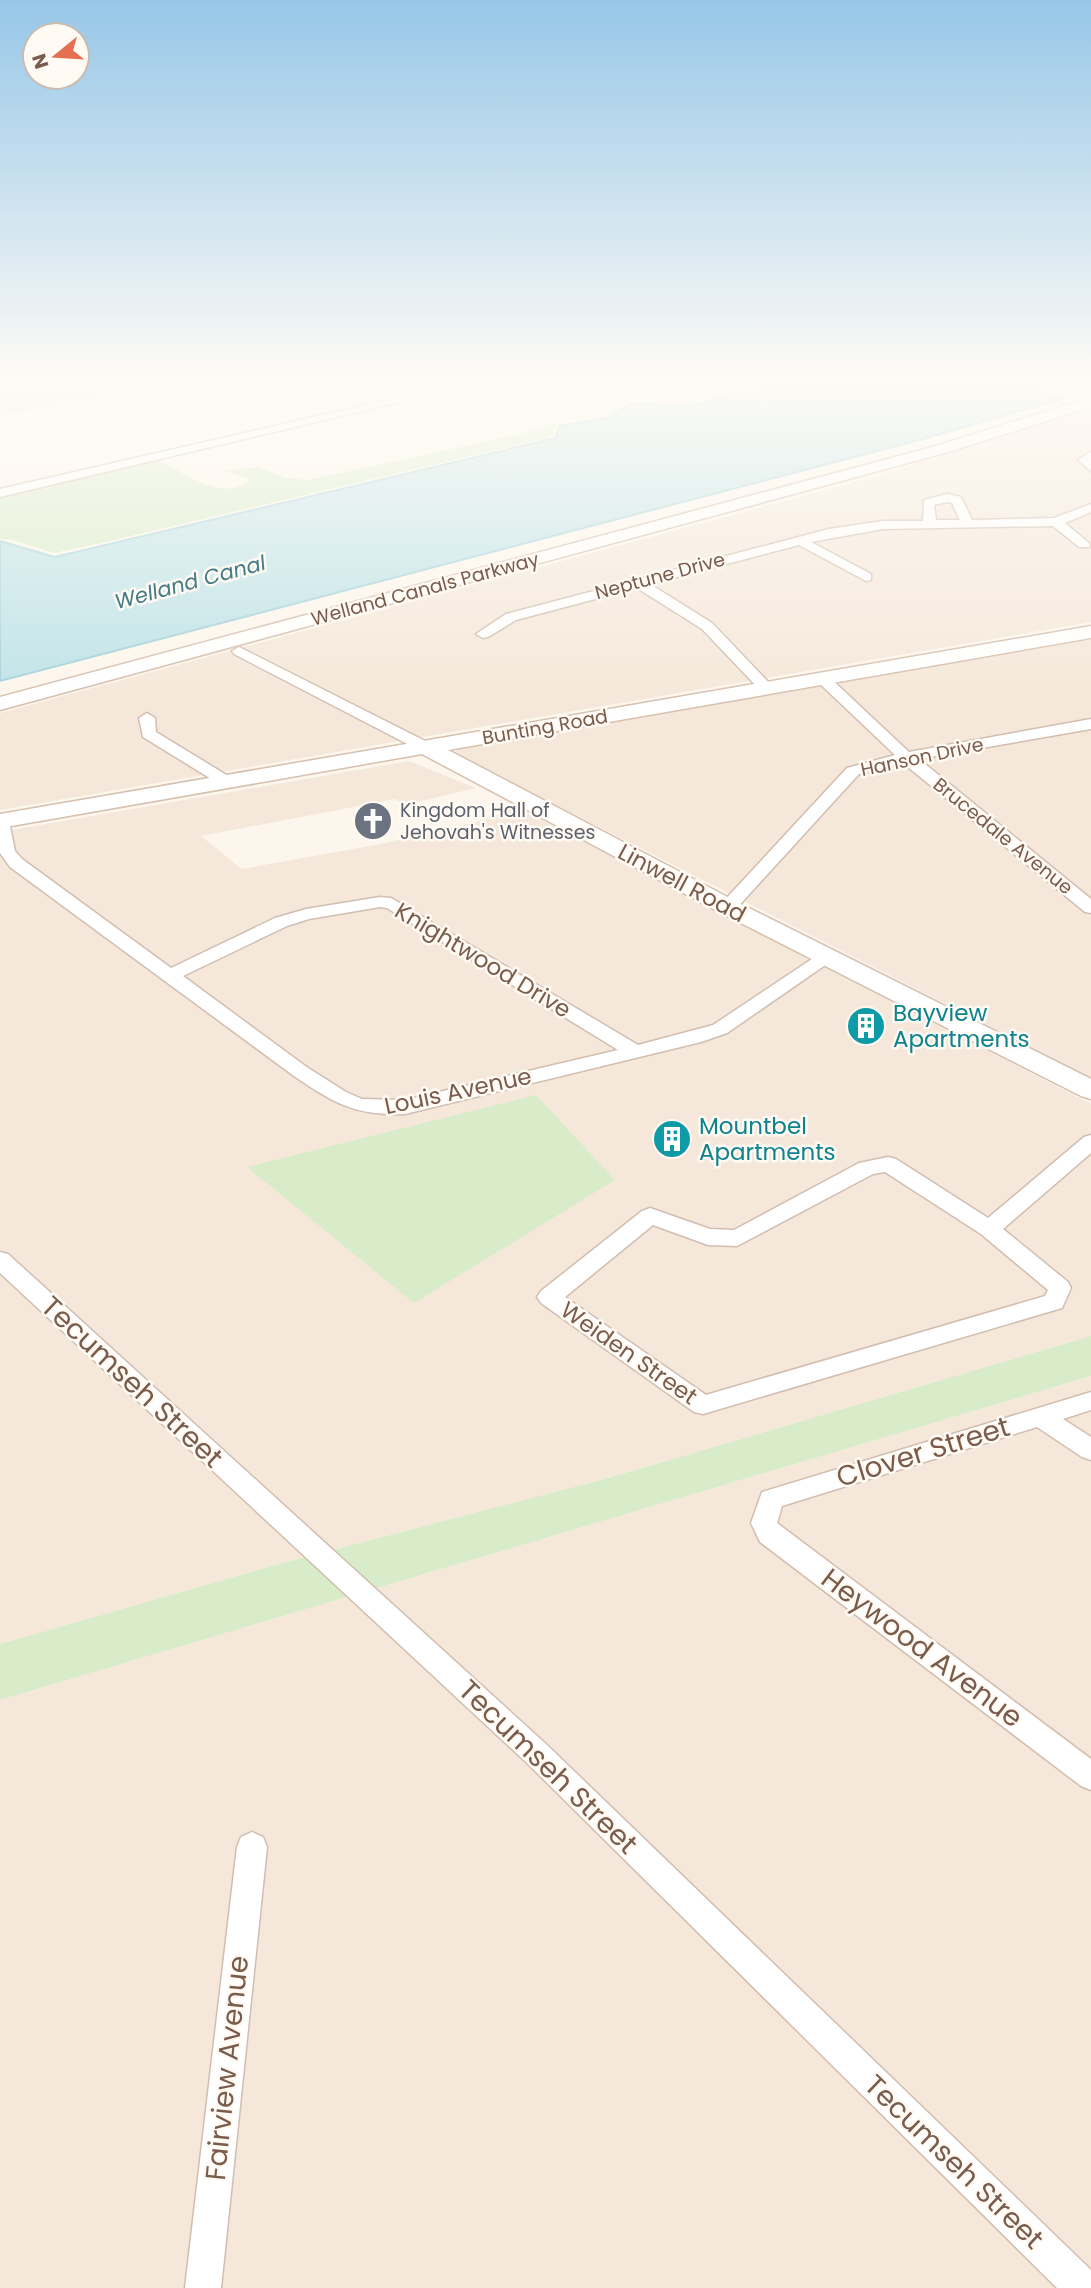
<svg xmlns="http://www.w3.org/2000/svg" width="1091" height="2288" font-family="Poppins,sans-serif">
	<rect width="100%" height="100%" fill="#fdf6ec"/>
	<g fill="#f5e8da">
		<path d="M 1091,409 L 1091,622 L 0,810 L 0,713 L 873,477 Z"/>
		<path d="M 1091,640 L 1091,1078 L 454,753 L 459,746 Z"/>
		<path d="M 409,761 L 476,788 L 404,805 L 395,799 L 201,836 L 242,869 L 381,844 L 476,822 L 516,807 L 1091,1104 L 1091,1336 L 608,1478 L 275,1565 L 0,1644 L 0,832 Z"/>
		<path d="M 1091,1376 L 1091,2288 L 0,2288 L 0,1700 Z"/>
	</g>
	<path fill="#efe9e4" d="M 0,382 L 232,382 L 236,383 L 55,404 L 56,408 L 0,414 Z"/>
	<g fill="#d8ecc9">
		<path d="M 553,424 L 557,424 L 551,437 L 101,543 L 54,553 L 13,540 L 0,539 L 0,498 L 159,460 C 184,473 224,504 250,479 L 224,471 L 258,467 L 287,478 L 308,480 L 522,434 Z"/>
		<path d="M 536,1095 L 615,1180 L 414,1303 L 247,1167 Z"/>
		<path d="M 1091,1336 L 1091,1376 L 0,1700 L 0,1644 L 275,1565 L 608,1478 Z"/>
	</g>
	<path fill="#bfe3e8" stroke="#a5d3da" stroke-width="2" d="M 783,382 L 1062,382 L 1036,392 L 1061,399 L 923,439 L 0,681 L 0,541 L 55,557 L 556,438 L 559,426 L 606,418 L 631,404 L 693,405 Z"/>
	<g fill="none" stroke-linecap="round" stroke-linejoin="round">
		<defs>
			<g id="street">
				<path d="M 466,382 L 485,382 L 0,497 L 0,489 Z"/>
				<path d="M 1091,452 L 1091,471 L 1078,460 Z"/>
				<path d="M 947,494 L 961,497 L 972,520 L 1054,518 L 1091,504 L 1091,512 L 1065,523 L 1090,544 L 1089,547 L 1079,547 L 1053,526 L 883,529 L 811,542 L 871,574 L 871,580 L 866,581 L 799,545 L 650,584 L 712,623 L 772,686 L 774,689 L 772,692 L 762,692 L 702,629 L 637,588 L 516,620 L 488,637 L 483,638 L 476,634 L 506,614 L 829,529 L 883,521 L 923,521 L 924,500 ZM 947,502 L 952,503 L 960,520 L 936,520 L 934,505 Z"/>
				<path d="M 239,647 L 431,744 L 433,747 L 425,752 L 419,750 L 234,654 L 232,651 Z"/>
				<path d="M 823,675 L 828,676 L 909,752 L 1091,719 L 1091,729 L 919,759 L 1091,899 L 1091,913 L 1085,912 L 903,763 L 859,774 L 734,911 L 722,911 L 719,907 L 722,903 L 847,768 L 895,755 L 818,682 L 816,679 Z"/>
				<path d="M 147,713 L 155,718 L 156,732 L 233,779 L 235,782 L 233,785 L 221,785 L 143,737 L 139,718 Z"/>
				<path d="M 0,816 L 9,821 L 15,851 L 22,859 L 171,968 L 275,918 L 306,909 L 380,897 L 391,898 L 638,1045 L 713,1025 L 821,953 L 835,953 L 837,957 L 727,1033 L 701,1042 L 405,1114 C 355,1116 334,1103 294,1076 L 10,867 L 0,853 ZM 380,907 L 387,908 L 618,1050 L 405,1100 L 362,1099 L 346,1092 L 308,1068 L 183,976 L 287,926 L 309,919 Z"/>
				<path d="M 1091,1135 L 1091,1153 L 1003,1229 L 1068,1282 L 1071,1288 L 1062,1308 L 703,1414 L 694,1412 L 541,1303 L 537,1297 L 541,1291 L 642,1211 L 650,1208 L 710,1229 L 734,1230 L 859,1163 L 888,1157 L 896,1159 L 988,1218 L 1084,1137 ZM 885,1172 L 981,1234 L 1048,1290 L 1045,1296 L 706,1395 L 565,1297 L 653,1225 L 708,1245 L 737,1246 L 873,1174 Z"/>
				<path d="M 0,1252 L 8,1254 L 547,1745 L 1091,2270 L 1091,2288 L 1057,2288 L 527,1763 L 0,1273 Z"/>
				<path d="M 1091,1392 L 1091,1410 L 1063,1419 L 1091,1437 L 1091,1460 L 1082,1457 L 1037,1427 L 782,1506 L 777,1523 L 1091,1759 L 1091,1790 L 1081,1786 L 760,1542 L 751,1523 L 762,1492 Z"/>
				<path d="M 252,1832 L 263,1837 L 267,1847 L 221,2288 L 185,2288 L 237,1847 L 241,1837 Z"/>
			</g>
			<g id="secondary">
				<path d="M 1091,397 L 1091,407 L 948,452 L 0,710 L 0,697 L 936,446 Z"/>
				<path d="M 1091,626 L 1091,638 L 448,750 L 737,902 L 1091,1079 L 1091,1099 L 1081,1096 L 719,912 L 422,754 L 0,828 L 0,814 Z"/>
			</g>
		</defs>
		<use href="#street" stroke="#d1beb0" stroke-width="3"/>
		<use href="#secondary" stroke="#d6c0b0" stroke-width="3"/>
		<use href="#street" fill="#fff" fill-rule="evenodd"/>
		<use href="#secondary" fill="#fff" fill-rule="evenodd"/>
	</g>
	<linearGradient id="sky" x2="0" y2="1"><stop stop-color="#97c7e8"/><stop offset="0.54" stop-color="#fefbf6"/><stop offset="1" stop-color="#fefbf6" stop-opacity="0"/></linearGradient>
	<rect width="1091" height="702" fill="url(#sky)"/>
	<defs>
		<symbol id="church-disc" viewBox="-11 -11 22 22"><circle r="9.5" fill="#6b7280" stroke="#fffaf3"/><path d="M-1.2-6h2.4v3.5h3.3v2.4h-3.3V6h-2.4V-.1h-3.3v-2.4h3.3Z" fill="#fff"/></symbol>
		<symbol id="building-disc" viewBox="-11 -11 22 22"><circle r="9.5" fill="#0f9aa8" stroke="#fffaf3"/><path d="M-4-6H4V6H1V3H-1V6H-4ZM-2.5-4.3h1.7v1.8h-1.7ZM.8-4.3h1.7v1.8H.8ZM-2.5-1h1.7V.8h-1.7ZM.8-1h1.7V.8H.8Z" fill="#fff"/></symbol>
	</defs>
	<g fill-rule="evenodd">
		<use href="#church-disc" x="351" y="799" width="44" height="44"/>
		<use href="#building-disc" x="844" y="1004" width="44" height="44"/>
		<use href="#building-disc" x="650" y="1117" width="44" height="44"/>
	</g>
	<g text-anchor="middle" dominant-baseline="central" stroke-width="5" stroke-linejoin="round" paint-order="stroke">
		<g font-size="19" fill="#7a5c4d" stroke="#fffaf3">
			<text transform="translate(660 576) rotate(-15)">Neptune Drive</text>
			<text transform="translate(425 589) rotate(-15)">Welland Canals Parkway</text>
			<text transform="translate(545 727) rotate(-10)">Bunting Road</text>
			<text transform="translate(922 757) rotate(-12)">Hanson Drive</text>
			<text transform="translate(1003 836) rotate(39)">Brucedale Avenue</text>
		</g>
		<g font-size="19" fill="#5b616d" stroke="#fffaf3" text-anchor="start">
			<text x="400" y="810">Kingdom Hall of<tspan x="400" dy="22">Jehovah's Witnesses</tspan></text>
		</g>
		<g font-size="21" font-style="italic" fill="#437c86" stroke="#fffaf3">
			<text transform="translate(190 582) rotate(-15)">Welland Canal</text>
		</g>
		<g font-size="23" fill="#7a5c4d" stroke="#fffaf3">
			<text transform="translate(682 883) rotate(28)">Linwell Road</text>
			<text transform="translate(483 960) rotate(31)">Knightwood Drive</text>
			<text transform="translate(458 1091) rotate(-12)">Louis Avenue</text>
			<text transform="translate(629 1353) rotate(35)">Weiden Street</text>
		</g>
		<g font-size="23" fill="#0d838f" stroke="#fffaf3" text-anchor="start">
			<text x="893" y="1013">Bayview<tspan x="893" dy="26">Apartments</tspan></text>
			<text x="699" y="1126">Mountbel<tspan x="699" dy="26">Apartments</tspan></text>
		</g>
		<g font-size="28" fill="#7a5c4d" stroke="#fffaf3">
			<text transform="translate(132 1382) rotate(43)">Tecumseh Street</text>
			<text transform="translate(923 1452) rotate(-17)">Clover Street</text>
			<text transform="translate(922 1648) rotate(37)">Heywood Avenue</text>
			<text transform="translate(548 1767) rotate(44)">Tecumseh Street</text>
			<text transform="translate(227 2068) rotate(-84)">Fairview Avenue</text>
			<text transform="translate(954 2162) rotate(44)">Tecumseh Street</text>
		</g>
	</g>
	<g transform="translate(56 56) rotate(252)"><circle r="33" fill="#fffaf3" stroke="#cabbb1" stroke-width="2"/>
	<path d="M0-5L12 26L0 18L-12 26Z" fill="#e76f51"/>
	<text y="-10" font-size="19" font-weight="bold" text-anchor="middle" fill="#7a5c4d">N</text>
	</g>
</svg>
